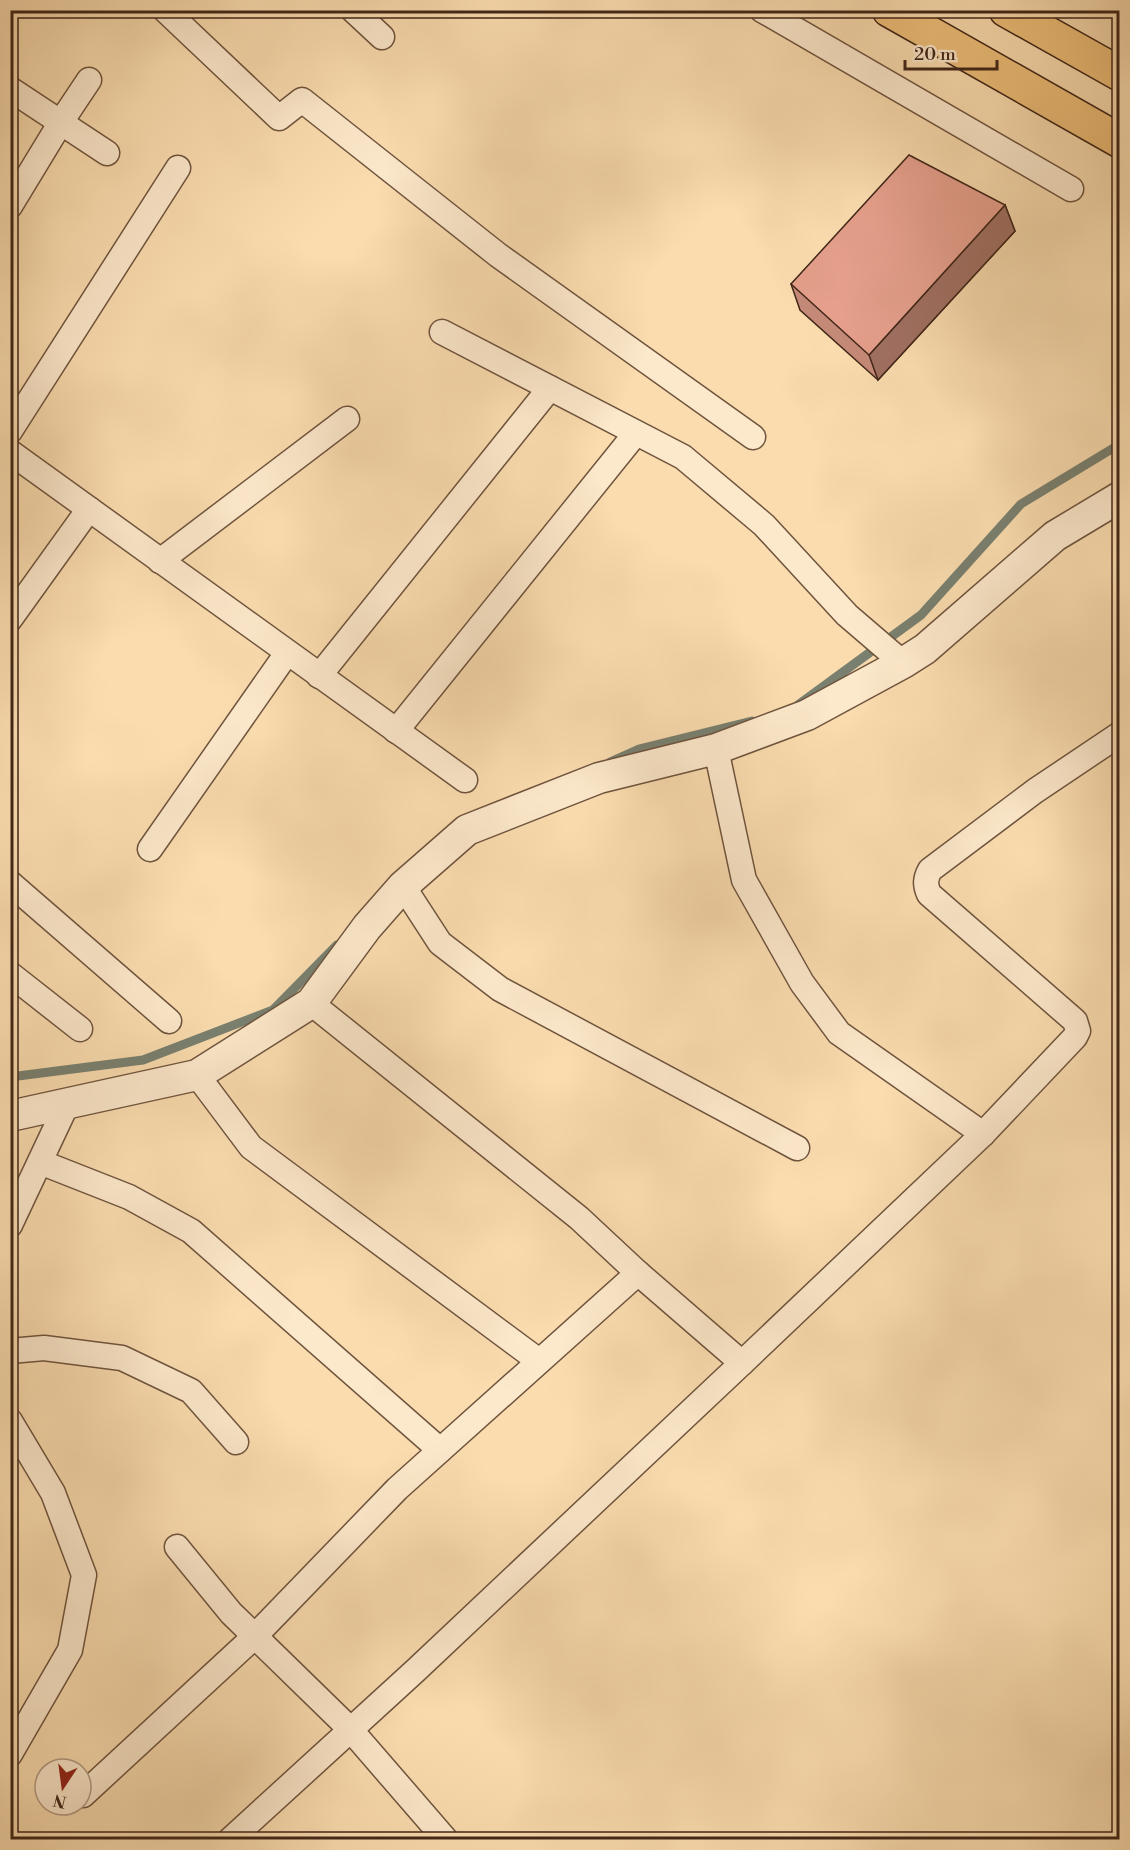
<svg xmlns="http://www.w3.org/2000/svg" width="1130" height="1850" font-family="'Libre Bodoni',serif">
	<rect width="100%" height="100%" fill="#fadcaf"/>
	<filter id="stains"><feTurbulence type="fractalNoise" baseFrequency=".00333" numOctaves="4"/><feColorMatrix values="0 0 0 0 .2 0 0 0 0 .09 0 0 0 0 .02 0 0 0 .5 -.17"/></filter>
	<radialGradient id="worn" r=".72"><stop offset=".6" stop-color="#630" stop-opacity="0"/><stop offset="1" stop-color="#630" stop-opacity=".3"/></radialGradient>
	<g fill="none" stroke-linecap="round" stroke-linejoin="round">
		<g stroke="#798070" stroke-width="9">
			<path d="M 798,705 L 921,615 L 1021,504 L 1120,444"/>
			<path d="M 610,762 L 639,749 L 752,721"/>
			<path d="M 10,1077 L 143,1060 L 273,1010 L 337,945"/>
		</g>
		<defs>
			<g id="minor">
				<path d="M 165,10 L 279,118 L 302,100 L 498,255 L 753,437"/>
				<path d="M 353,10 L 382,37"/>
				<path d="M 762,10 L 1071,189"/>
				<path d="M 10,89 L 107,153"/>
				<path d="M 10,206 L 61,122 L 89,80"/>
				<path d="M 442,332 L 683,457 L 764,525 L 847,615 L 903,663"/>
				<path d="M 10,431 L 178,168"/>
				<path d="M 10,452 L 465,780"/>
				<path d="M 160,561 L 347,419"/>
				<path d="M 10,619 L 89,509"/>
				<path d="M 319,676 L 550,388"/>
				<path d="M 396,731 L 636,433"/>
				<path d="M 716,749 L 744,880 L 802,983 L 839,1033 L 983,1134"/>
				<path d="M 150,849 L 287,653"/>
				<path d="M 10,883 L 169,1021"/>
				<path d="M 403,886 L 440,943 L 500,989 L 797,1148"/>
				<path d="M 10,974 L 80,1029"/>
				<path d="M 311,1003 L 579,1218 L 638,1273 L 742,1363"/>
				<path d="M 197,1075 L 251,1147 L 539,1361"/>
				<path d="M 40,1162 L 129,1197 L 191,1231 L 440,1450"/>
				<path d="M 10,1225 L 67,1104"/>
				<path d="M 10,1351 L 44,1348 L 122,1358 L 191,1391 L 236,1442"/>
				<path d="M 10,1421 L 53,1493 L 84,1575 L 70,1650 L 10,1754"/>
				<path d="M 177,1547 L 231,1613 L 350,1729 L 446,1840"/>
				<path d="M 83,1795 L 254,1637 L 397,1489 L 638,1273"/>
				<path d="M 230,1840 L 415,1671 L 742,1363 L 983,1134 L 1075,1037 L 1078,1031 L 1075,1021 L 929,894 C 925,885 925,879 930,870 L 1035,791 L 1120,734"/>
			</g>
			<path id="tertiary" d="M 10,1116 L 197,1075 L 311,1003 L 367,927 L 403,886 L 467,830 L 599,778 L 716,749 L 807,715 L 903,663 L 925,649 L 1055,536 L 1120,497"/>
			<g id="trunk">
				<path d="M 889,10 L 1120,141"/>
				<path d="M 1006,10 L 1120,74"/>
			</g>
		</defs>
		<use href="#minor" stroke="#6f543e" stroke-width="27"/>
		<use href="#tertiary" stroke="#6f543e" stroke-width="33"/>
		<use href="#trunk" stroke="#412618" stroke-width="36"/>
		<use href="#minor" stroke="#fce8cb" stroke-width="24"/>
		<use href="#tertiary" stroke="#fce8cb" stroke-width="30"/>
		<use href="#trunk" stroke="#edbe78" stroke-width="33"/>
	</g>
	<path fill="#c58978" stroke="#412618" stroke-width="1.5" d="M 1005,205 L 1015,231 L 878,380 L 800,310 L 791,284 Z"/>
	<path fill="#a06f62" stroke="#412618" stroke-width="1.5" d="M 1005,205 L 1015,231 L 878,380 L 869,355 Z"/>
	<path fill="#e59f8c" stroke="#412618" stroke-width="1.5" d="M 909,155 L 1005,205 L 869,355 L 791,284 Z"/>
	<rect width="1130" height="1850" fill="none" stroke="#fadcaf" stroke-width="36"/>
	<rect x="12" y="12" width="1106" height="1826" fill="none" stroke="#412618" stroke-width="3"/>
	<rect x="18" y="18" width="1094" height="1814" fill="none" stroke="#412618" stroke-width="1.5"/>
	<g transform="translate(63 1787) rotate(193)"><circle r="28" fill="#fce8cb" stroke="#b19a83" stroke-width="1.5"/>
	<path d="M0-4.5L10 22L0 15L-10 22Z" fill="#8f2418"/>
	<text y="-9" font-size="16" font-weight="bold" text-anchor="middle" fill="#412618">N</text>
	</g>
	<path d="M905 60v9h92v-9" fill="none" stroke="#412618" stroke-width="3"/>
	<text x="914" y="60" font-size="18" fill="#412618" stroke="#fce8cb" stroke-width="4.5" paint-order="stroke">20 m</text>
	<rect width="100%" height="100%" filter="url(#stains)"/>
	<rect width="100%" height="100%" fill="url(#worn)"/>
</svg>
